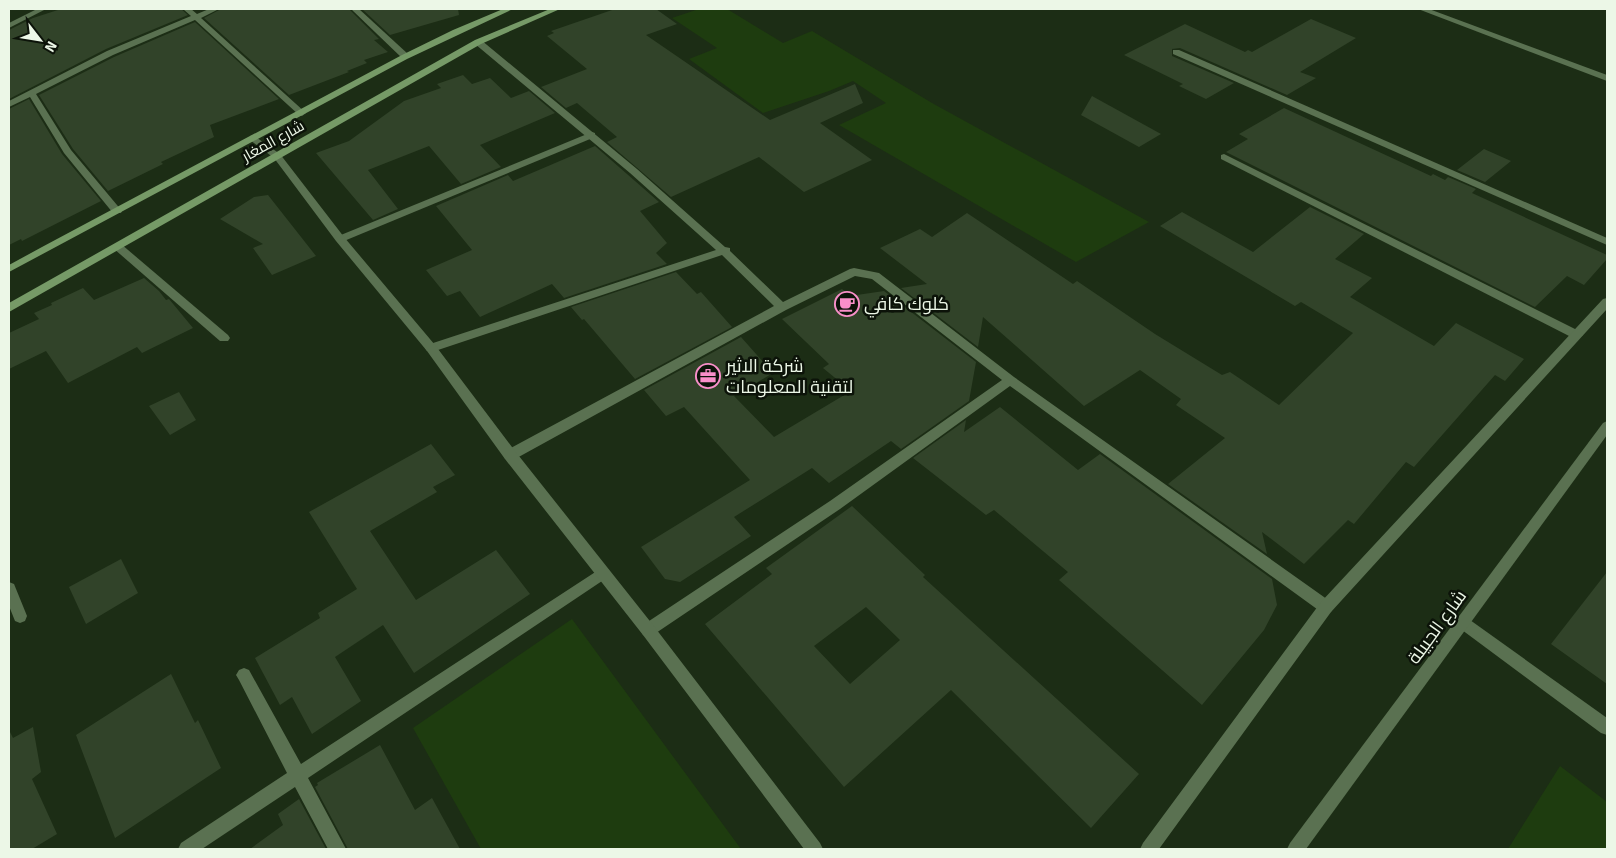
<svg xmlns="http://www.w3.org/2000/svg" width="1616" height="858" font-family="Signika,Cairo,sans-serif">
	<rect width="100%" height="100%" fill="#1c2d15"/>
	<g fill="#1e3c0f">
		<path d="M 699,9 L 727,9 L 783,43 L 812,31 L 932,103 L 1149,222 L 1076,262 L 839,125 L 886,103 L 853,81 L 829,91 L 763,113 L 689,59 L 717,48 L 672,18 Z"/>
		<path d="M 572,619 L 741,849 L 481,849 L 413,728 Z"/>
		<path d="M 1560,766 L 1607,802 L 1607,849 L 1508,849 Z"/>
	</g>
	<g fill="#314329" fill-rule="evenodd">
		<path d="M 61,9 L 181,9 L 188,15 L 106,49 L 9,99 L 9,30 L 33,18 Z"/>
		<path d="M 221,9 L 349,9 L 379,39 L 374,40 L 388,52 L 364,60 L 367,63 L 347,71 L 349,72 L 289,95 L 204,18 Z"/>
		<path d="M 362,9 L 458,9 L 459,15 L 390,35 Z"/>
		<path d="M 615,9 L 656,9 L 677,24 L 646,35 L 770,120 L 855,84 L 863,103 L 820,123 L 872,160 L 804,192 L 759,157 L 671,197 L 607,142 L 617,137 L 577,103 L 566,108 L 541,87 L 587,69 L 547,36 L 554,33 L 551,31 Z"/>
		<path d="M 1311,19 L 1356,38 L 1300,72 L 1316,78 L 1287,95 L 1180,48 L 1172,49 L 1172,56 L 1234,83 L 1206,99 L 1179,86 L 1183,84 L 1124,55 L 1185,24 L 1245,52 L 1248,50 L 1252,52 Z"/>
		<path d="M 195,22 L 279,99 L 210,125 L 214,137 L 161,162 L 163,164 L 108,191 L 73,149 L 39,95 L 114,57 Z"/>
		<path d="M 463,75 L 472,84 L 490,78 L 511,98 L 529,91 L 555,113 L 480,145 L 501,167 L 461,184 L 429,146 L 368,170 L 398,209 L 373,220 L 316,153 L 349,141 L 404,101 L 441,88 L 437,84 Z"/>
		<path d="M 1092,96 L 1161,134 L 1139,147 L 1081,115 Z"/>
		<path d="M 29,99 L 62,154 L 101,201 L 22,241 L 21,239 L 9,245 L 9,109 Z"/>
		<path d="M 1284,108 L 1431,176 L 1433,174 L 1445,180 L 1448,177 L 1476,189 L 1472,193 L 1607,255 L 1607,259 L 1584,285 L 1567,276 L 1535,307 L 1226,152 L 1248,139 L 1239,134 Z"/>
		<path d="M 595,146 L 659,202 L 640,211 L 667,243 L 656,253 L 667,264 L 564,298 L 552,284 L 480,317 L 460,291 L 447,296 L 426,270 L 472,250 L 436,206 L 508,175 L 513,181 Z"/>
		<path d="M 1484,149 L 1511,161 L 1485,182 L 1457,170 Z"/>
		<path d="M 268,195 L 316,256 L 272,275 L 253,248 L 263,244 L 220,219 L 254,197 Z"/>
		<path d="M 1310,207 L 1364,234 L 1335,259 L 1372,278 L 1350,297 L 1434,346 L 1456,323 L 1524,359 L 1505,381 L 1495,375 L 1414,467 L 1406,462 L 1354,524 L 1348,520 L 1304,564 L 1262,532 L 1267,554 L 1168,484 L 1225,438 L 1176,405 L 1181,399 L 1140,370 L 1084,406 L 983,317 L 978,347 L 901,288 L 927,284 L 880,248 L 920,229 L 932,237 L 967,213 L 1073,284 L 1077,281 L 1155,334 L 1222,375 L 1230,372 L 1279,405 L 1353,333 L 1301,302 L 1295,306 L 1160,226 L 1182,212 L 1253,252 Z"/>
		<path d="M 676,272 L 697,294 L 701,292 L 732,327 L 635,379 L 584,319 L 582,320 L 571,307 Z"/>
		<path d="M 144,278 L 159,291 L 166,300 L 169,299 L 193,328 L 142,353 L 137,347 L 68,383 L 46,351 L 9,369 L 9,333 L 39,319 L 34,313 L 52,305 L 51,303 L 83,288 L 94,300 Z"/>
		<path d="M 842,289 L 850,296 L 884,291 L 976,362 L 969,401 L 901,449 L 891,441 L 829,483 L 812,468 L 734,517 L 751,536 L 680,582 L 665,579 L 641,547 L 750,480 L 684,407 L 666,416 L 644,390 L 741,337 L 773,373 L 734,396 L 774,437 L 851,391 L 823,368 L 829,364 L 782,319 Z"/>
		<path d="M 179,392 L 196,420 L 170,435 L 149,406 Z"/>
		<path d="M 1000,407 L 1078,470 L 1100,454 L 1272,579 L 1277,605 L 1264,630 L 1202,705 L 1059,580 L 1068,572 L 994,510 L 986,515 L 913,458 L 966,420 L 964,432 Z"/>
		<path d="M 431,444 L 455,475 L 433,487 L 437,492 L 370,531 L 416,600 L 496,550 L 530,594 L 414,673 L 383,625 L 335,657 L 361,701 L 312,734 L 292,697 L 280,705 L 255,658 L 320,618 L 318,613 L 357,589 L 309,512 Z"/>
		<path d="M 852,506 L 925,575 L 923,577 L 1139,774 L 1091,828 L 951,690 L 844,787 L 705,624 L 772,574 L 766,568 ZM 866,607 L 900,640 L 850,684 L 814,646 Z"/>
		<path d="M 121,559 L 138,593 L 86,624 L 69,587 Z"/>
		<path d="M 1607,572 L 1607,684 L 1551,644 Z"/>
		<path d="M 171,674 L 195,723 L 198,720 L 221,768 L 115,838 L 76,735 Z"/>
		<path d="M 33,727 L 41,772 L 32,779 L 57,834 L 32,849 L 9,849 L 9,730 L 13,738 Z"/>
		<path d="M 380,745 L 415,810 L 432,798 L 460,849 L 348,849 L 315,787 L 318,785 L 317,783 Z"/>
		<path d="M 299,799 L 326,849 L 250,849 L 283,825 L 278,814 Z"/>
	</g>
	<g fill="none" stroke-linecap="round" stroke-linejoin="round">
		<g fill="#5a7151" fill-rule="evenodd">
			<path d="M 592,132 L 595,133 L 595,137 L 344,241 L 340,242 L 335,239 L 336,237 Z"/>
			<path d="M 1224,154 L 1581,332 L 1583,335 L 1577,339 L 1573,338 L 1221,159 L 1221,155 Z"/>
		</g>
		<g fill="#5a7151" fill-rule="evenodd">
			<path d="M 37,9 L 46,9 L 9,28 L 9,23 Z"/>
			<path d="M 183,9 L 191,9 L 197,14 L 209,9 L 219,9 L 201,18 L 306,113 L 302,116 L 299,115 L 195,20 L 113,55 L 36,94 L 71,150 L 122,211 L 121,213 L 113,213 L 64,153 L 30,97 L 9,107 L 9,101 L 107,51 L 191,16 Z"/>
			<path d="M 351,9 L 359,9 L 408,54 L 408,58 L 402,58 Z"/>
			<path d="M 1418,9 L 1429,9 L 1607,75 L 1607,81 Z"/>
			<path d="M 475,40 L 481,40 L 637,169 L 725,247 L 730,248 L 730,251 L 783,302 L 850,269 L 854,268 L 879,273 L 1014,377 L 1331,602 L 1333,607 L 1331,612 L 1326,614 L 1321,612 L 1010,386 L 840,509 L 653,635 L 648,637 L 643,635 L 641,630 L 643,625 L 830,501 L 1002,380 L 872,279 L 855,276 L 786,310 L 515,459 L 505,459 L 504,455 L 505,451 L 774,306 L 722,255 L 435,351 L 427,351 L 425,348 L 427,345 L 716,250 L 630,173 L 475,44 Z"/>
			<path d="M 1173,50 L 1179,50 L 1607,238 L 1607,245 L 1173,54 Z"/>
			<path d="M 117,243 L 121,244 L 228,335 L 230,338 L 228,341 L 220,341 L 113,248 L 112,246 Z"/>
			<path d="M 603,567 L 608,569 L 610,573 L 608,577 L 308,778 L 346,849 L 328,849 L 295,787 L 202,849 L 178,849 L 181,843 L 287,773 L 239,680 L 236,675 L 239,670 L 244,668 L 249,670 L 301,764 Z"/>
			<path d="M 9,582 L 14,584 L 27,616 L 25,621 L 20,623 L 15,621 L 9,606 Z"/>
			<path d="M 1463,615 L 1607,718 L 1607,735 L 1601,733 L 1458,627 L 1456,622 L 1458,617 Z"/>
		</g>
		<g fill="#5a7151" fill-rule="evenodd">
			<path d="M 253,135 L 280,154 L 344,237 L 435,345 L 515,451 L 653,625 L 820,843 L 823,849 L 804,849 L 643,635 L 505,459 L 427,351 L 336,241 L 274,158 L 250,140 L 250,136 Z"/>
			<path d="M 1607,298 L 1607,309 L 1331,612 L 1159,849 L 1140,849 L 1143,843 L 1321,602 L 1603,299 Z"/>
			<path d="M 1607,421 L 1607,435 L 1306,849 L 1287,849 L 1290,843 L 1603,423 Z"/>
		</g>
		<g fill="#769a67" fill-rule="evenodd">
			<path d="M 503,9 L 513,9 L 407,59 L 9,272 L 9,265 L 42,247 L 402,55 L 453,30 Z"/>
			<path d="M 550,9 L 560,9 L 481,44 L 9,312 L 9,303 L 475,40 Z"/>
		</g>
	</g>
	<defs>
		<symbol id="cafe-ring" viewBox="-11 -11 22 22"><circle r="9.5" fill="#0c1309" stroke="#f98fc9" stroke-width="1.5"/><path d="M-5.5-4.5H6V0H3Q3 3.5 0 3.5H-2.5Q-5.5 3.5-5.5 0ZM3-3.2v2h1.7v-2ZM-6 4.5H4V6H-6Z" fill="#f98fc9"/></symbol>
		<symbol id="office-ring" viewBox="-11 -11 22 22"><circle r="9.5" fill="#0c1309" stroke="#f98fc9" stroke-width="1.5"/><path d="M-6-3h4V-5.5h4V-3h4V5H-6ZM-1-4.5V-3h2v-1.5ZM-6 0V1H6V0Z" fill="#f98fc9"/></symbol>
	</defs>
	<g fill-rule="evenodd">
		<use href="#cafe-ring" x="833" y="290" width="28" height="28"/>
		<use href="#office-ring" x="694" y="362" width="28" height="28"/>
	</g>
	<g text-anchor="middle" dominant-baseline="central" stroke-width="5" stroke-linejoin="round" paint-order="stroke">
		<g font-size="15" fill="#ecf7e7" stroke="#0c1309">
			<text transform="translate(273 141) rotate(-29)">شارع المغار</text>
		</g>
		<g font-size="18" fill="#ecf7e7" stroke="#0c1309" text-anchor="start">
			<text x="864" y="304">كلوك كافي</text>
			<text x="726" y="366">شركة الاثير<tspan x="726" dy="21">لتقنية المعلومات</tspan></text>
		</g>
		<g font-size="18" fill="#ecf7e7" stroke="#0c1309">
			<text transform="translate(1437 627) rotate(-54)">شارع الجبيلة</text>
		</g>
	</g>
	<rect width="1616" height="858" fill="none" stroke="#ecf7e7" stroke-width="20"/>
	<g transform="translate(40 40) rotate(121)" stroke="#0c1309" stroke-width="4" paint-order="stroke">
	<path d="M0-4L9 19L0 12L-9 19Z" fill="#ecf7e7"/>
	<text y="-8" font-size="14" font-weight="bold" text-anchor="middle" fill="#ecf7e7">N</text>
	</g>
</svg>
